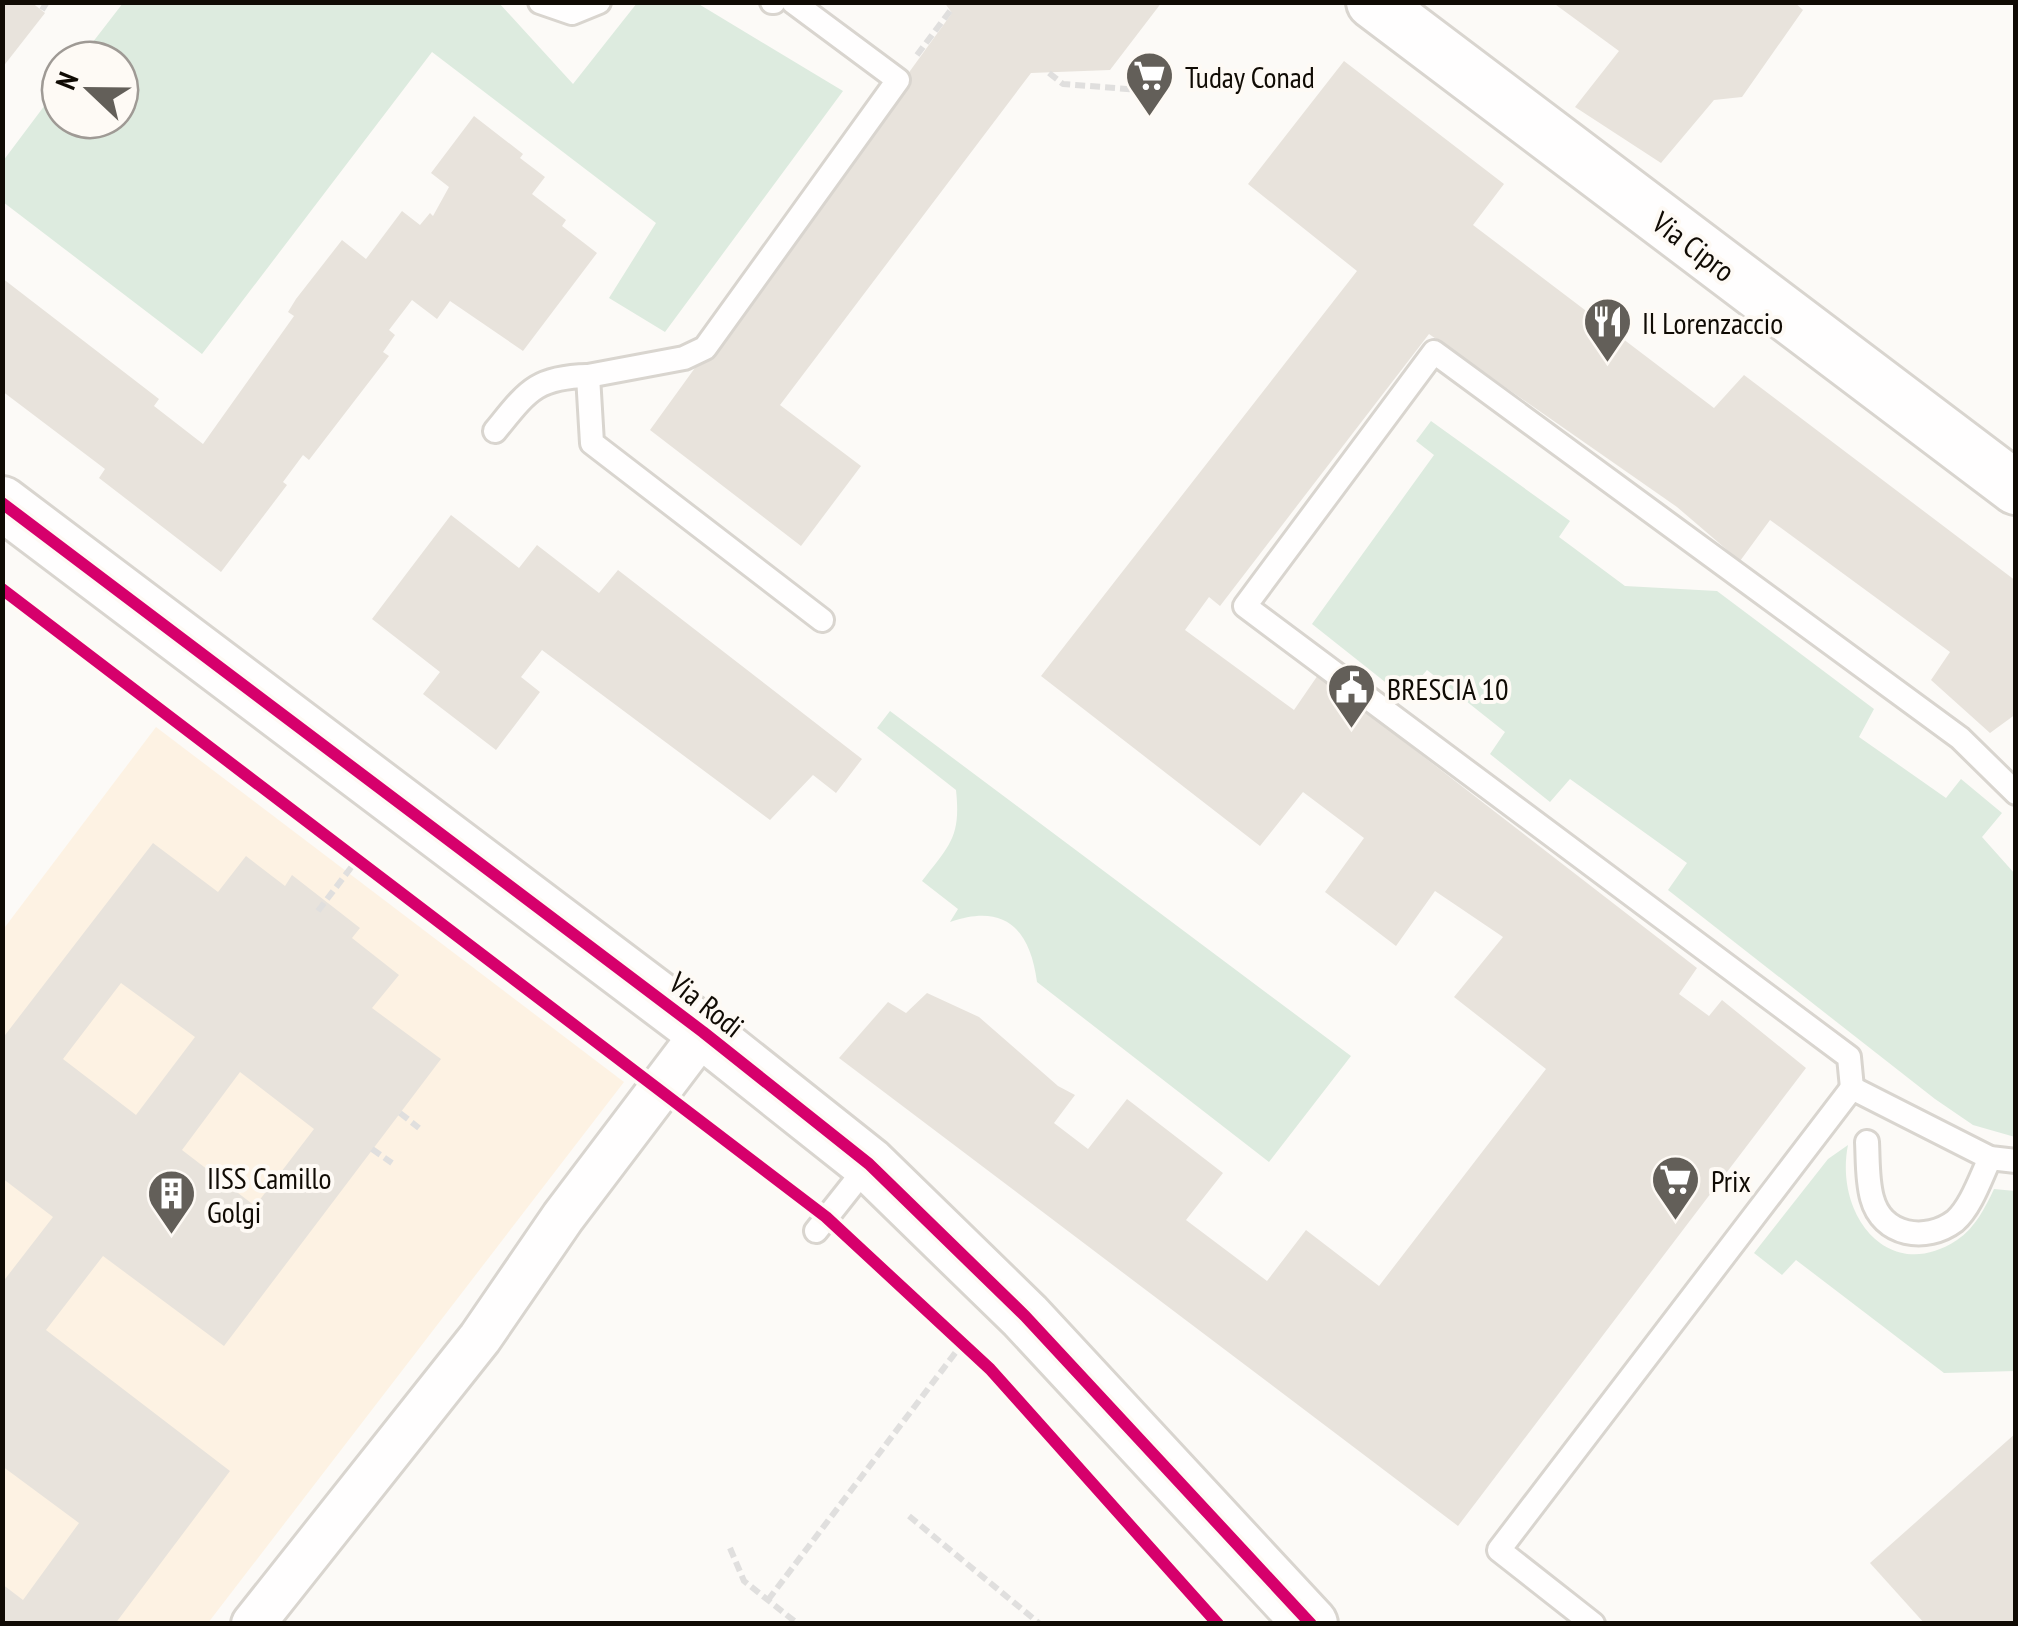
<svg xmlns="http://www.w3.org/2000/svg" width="2018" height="1626" font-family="'PT Sans Narrow',sans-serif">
	<rect width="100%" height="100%" fill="#fcfaf7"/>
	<path fill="#fdf2e3" d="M 156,727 L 624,1082 L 208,1623 L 3,1623 L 2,931 Z"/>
	<g fill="#ddebdf">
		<path d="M 123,3 L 499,3 L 573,84 L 637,3 L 697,3 L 843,91 L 665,332 L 609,298 L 656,223 L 432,52 L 202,354 L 3,202 L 3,161 L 60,85 L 60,120 L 120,120 L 120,60 L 79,60 Z"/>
		<path d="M 1431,421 L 1570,521 L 1559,537 L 1625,586 L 1717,591 L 1874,709 L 1859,737 L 1946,798 L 1961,779 L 2002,813 L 1982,837 L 2015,874 L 2015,1137 L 1973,1125 L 1935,1099 L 1668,890 L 1687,863 L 1570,779 L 1550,802 L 1490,754 L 1505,732 L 1427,670 L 1404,697 L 1312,624 L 1434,455 L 1416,441 Z"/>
		<path d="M 890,711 L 1351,1056 L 1269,1162 L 1037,982 C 1030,928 1004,903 950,922 L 958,909 L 922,881 C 950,845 961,837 956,790 L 877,728 Z"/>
		<path d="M 1848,1145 C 1834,1215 1889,1285 1957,1240 C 1975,1228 1985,1208 1994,1189 L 2015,1191 L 2015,1371 L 1944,1373 L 1796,1260 L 1782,1275 L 1754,1253 L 1828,1159 Z"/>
	</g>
	<g fill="#e8e3dc" fill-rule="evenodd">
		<path d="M 2,2 L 31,2 L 45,13 L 2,68 Z"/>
		<path d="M 944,2 L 1162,2 L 1110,70 L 1031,73 L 780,405 L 861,466 L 801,546 L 650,430 L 952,13 Z"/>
		<path d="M 1552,2 L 1794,2 L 1803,10 L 1742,97 L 1714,100 L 1661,163 L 1575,107 L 1619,51 Z"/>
		<path d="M 1344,61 L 1504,184 L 1473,225 L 1714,408 L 1744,375 L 2016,581 L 2016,714 L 1990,733 L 1931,680 L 1950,652 L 1770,520 L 1740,561 L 1677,507 L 1429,334 L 1220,606 L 1209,597 L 1185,630 L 1294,710 L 1318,675 L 1697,968 L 1679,994 L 1709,1016 L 1722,1000 L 1806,1068 L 1458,1526 L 839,1058 L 888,1002 L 906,1013 L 927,993 L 979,1017 L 1058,1086 L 1075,1095 L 1054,1123 L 1088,1149 L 1127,1099 L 1223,1173 L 1186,1220 L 1267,1281 L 1306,1230 L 1379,1286 L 1546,1069 L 1454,997 L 1503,937 L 1435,891 L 1396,946 L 1325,892 L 1364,838 L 1303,792 L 1260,846 L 1041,676 L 1357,271 L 1248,184 Z"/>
		<path d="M 474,116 L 523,154 L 520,158 L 545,177 L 532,194 L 566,220 L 562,226 L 597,253 L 523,351 L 450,301 L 437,319 L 412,300 L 389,330 L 395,335 L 383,352 L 389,356 L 309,460 L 303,455 L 283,482 L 287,485 L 221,572 L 99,478 L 105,469 L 2,391 L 2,278 L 159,399 L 154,406 L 203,444 L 294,316 L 288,312 L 296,299 L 342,240 L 366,259 L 402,211 L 420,225 L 430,213 L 433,216 L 449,187 L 431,173 Z"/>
		<path d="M 451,515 L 519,568 L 537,545 L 599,593 L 618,570 L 862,759 L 836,793 L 813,775 L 770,820 L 542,650 L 521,677 L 540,692 L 496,750 L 423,694 L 440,672 L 372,619 Z"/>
		<path d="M 153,843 L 218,892 L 246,856 L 285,886 L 292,875 L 360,928 L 352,938 L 399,975 L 372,1008 L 441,1059 L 224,1346 L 103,1256 L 46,1330 L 230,1471 L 115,1624 L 2,1624 L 2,1584 L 23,1600 L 79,1523 L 2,1466 L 2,1283 L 53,1217 L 2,1178 L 2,1039 ZM 121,983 L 195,1037 L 136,1115 L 63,1059 ZM 240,1072 L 314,1129 L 255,1206 L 182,1150 Z"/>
		<path d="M 2016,1433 L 2016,1624 L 1925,1624 L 1870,1563 Z"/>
	</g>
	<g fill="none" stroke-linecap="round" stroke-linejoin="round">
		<defs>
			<g id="service">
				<path d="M 540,2 L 572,13 L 599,2"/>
				<path d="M 772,2 L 774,2"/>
				<path d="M 588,376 L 684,358 L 705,348 L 898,80 L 793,2"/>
				<path d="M 495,431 C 527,392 535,377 588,376 L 592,443 L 822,620"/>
				<path d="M 1852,1088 L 1849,1057 L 1245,606 L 1434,352 L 1960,738 L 2016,793"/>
				<path d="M 1867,1142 C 1868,1160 1867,1180 1872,1198 C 1882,1236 1926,1243 1955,1221 C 1971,1207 1981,1177 1990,1158"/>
				<path d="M 816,1231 L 869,1164"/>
				<path d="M 1593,1624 L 1499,1550 L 1852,1088 L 1990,1158 L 2016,1161"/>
			</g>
			<path id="minor" d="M 253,1624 L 480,1338 L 563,1217 L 703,1032"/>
			<g id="tertiary">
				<path d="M 1373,2 L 2016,488"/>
				<path d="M 2,503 L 703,1032 L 869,1164 L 1025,1316 L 1311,1624"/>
			</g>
		</defs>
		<use href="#service" stroke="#d9d5cf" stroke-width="28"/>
		<use href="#minor" stroke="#d9d5cf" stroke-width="48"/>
		<use href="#tertiary" stroke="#d9d5cf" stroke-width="58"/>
		<g stroke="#e0dfde" stroke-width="6" stroke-dasharray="10 5" stroke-linecap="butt">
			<path d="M 42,10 L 47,2"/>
			<path d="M 917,55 L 950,11"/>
			<path d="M 1049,73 L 1063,84 L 1154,91"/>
			<path d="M 318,911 L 359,857"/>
			<path d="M 400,1113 L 419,1128"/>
			<path d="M 372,1149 L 392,1163"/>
			<path d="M 909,1516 L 1040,1624"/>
			<path d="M 730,1548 L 744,1581 L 798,1624"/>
			<path d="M 768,1600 L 962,1344"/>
		</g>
		<use href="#service" stroke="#fffefe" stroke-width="22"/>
		<use href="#minor" stroke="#fffefe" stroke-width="42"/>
		<use href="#tertiary" stroke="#fffefe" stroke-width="52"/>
		<defs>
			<g id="cycleway">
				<path d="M 2,503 L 703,1032 L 869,1164 L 1025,1316 L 1311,1624"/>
				<path d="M 2,589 L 826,1217 L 990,1369 L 1218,1624"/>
			</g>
		</defs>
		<use href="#cycleway" stroke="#fefaf5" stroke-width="19"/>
		<use href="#cycleway" stroke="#d6006c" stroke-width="12"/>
	</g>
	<defs>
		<symbol id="supermarket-pin" viewBox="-11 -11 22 30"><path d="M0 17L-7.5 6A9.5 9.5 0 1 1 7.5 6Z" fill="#635f59" stroke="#fefaf5"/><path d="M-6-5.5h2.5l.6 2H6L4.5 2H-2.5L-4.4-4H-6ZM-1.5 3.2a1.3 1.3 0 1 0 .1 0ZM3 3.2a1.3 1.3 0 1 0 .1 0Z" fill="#fff"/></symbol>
		<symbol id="restaurant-pin" viewBox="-11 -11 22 30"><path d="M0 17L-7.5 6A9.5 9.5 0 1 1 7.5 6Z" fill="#635f59" stroke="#fefaf5"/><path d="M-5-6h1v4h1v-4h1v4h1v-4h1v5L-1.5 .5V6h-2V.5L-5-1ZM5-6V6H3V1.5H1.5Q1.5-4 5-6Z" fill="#fff"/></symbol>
		<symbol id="civic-pin" viewBox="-11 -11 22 30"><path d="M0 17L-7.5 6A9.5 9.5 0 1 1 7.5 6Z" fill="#635f59" stroke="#fefaf5"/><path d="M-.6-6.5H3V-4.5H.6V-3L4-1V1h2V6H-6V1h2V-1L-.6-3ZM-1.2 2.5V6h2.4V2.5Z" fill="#fff"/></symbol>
		<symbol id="building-pin" viewBox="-11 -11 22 30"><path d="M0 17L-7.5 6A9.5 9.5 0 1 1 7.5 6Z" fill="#635f59" stroke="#fefaf5"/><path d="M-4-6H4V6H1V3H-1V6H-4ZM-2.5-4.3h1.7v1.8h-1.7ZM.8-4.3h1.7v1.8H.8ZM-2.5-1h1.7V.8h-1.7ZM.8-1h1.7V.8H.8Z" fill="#fff"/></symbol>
	</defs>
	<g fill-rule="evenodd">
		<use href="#supermarket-pin" x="1122" y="48" width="55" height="75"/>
		<use href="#restaurant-pin" x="1580" y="294" width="55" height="75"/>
		<use href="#civic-pin" x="1324" y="660" width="55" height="75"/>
		<use href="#supermarket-pin" x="1648" y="1152" width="55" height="75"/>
		<use href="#building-pin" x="144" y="1166" width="55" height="75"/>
	</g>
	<g text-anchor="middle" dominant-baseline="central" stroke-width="8" stroke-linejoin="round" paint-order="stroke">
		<g font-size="30" fill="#100b04" stroke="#fefaf5" text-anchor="start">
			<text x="1185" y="76">Tuday Conad</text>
			<text x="1642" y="322">Il Lorenzaccio</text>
			<text x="1387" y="688">BRESCIA 10</text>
			<text x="207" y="1177">IISS Camillo<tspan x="207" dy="34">Golgi</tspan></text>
			<text x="1711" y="1180">Prix</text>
		</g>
		<g font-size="30" fill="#100b04" stroke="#fefaf5">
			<text transform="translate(1694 246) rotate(37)">Via Cipro</text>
			<text transform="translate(707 1004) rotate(38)">Via Rodi</text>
		</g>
	</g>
	<rect width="2018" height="1626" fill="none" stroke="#100b04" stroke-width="10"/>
	<g transform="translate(90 90) rotate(292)"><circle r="48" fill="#fefaf5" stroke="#9f9a95" stroke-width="2.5"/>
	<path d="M0-8L18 38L0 25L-18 38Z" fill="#635f59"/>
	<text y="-15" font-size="28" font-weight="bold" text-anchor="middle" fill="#100b04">N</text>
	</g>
</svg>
